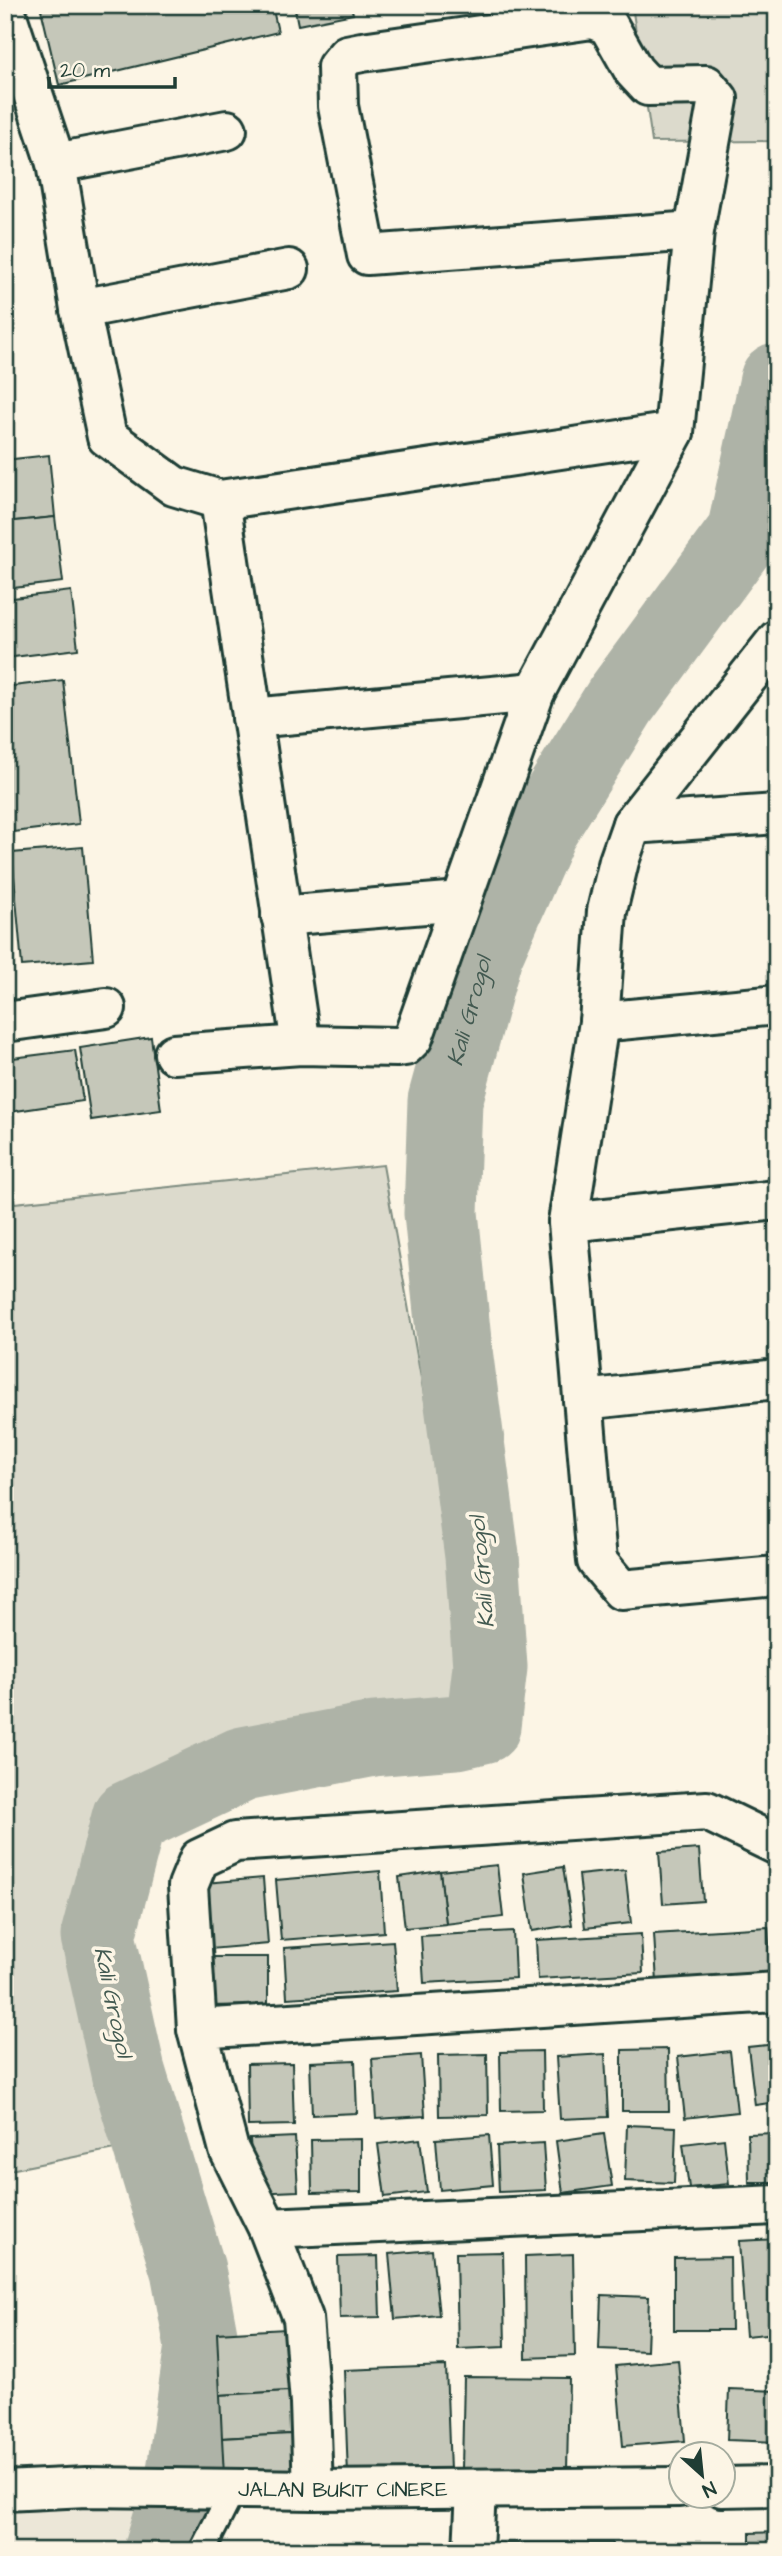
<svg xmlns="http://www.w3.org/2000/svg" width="782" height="2556" font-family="'Architects Daughter',sans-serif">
	<rect width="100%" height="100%" fill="#fcf5e5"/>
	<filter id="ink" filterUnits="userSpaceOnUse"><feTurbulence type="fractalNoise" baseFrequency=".0143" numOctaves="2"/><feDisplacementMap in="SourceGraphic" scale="14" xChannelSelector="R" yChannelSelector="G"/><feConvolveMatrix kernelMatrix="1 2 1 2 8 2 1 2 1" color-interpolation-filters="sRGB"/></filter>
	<g filter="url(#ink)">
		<path fill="#ece7d8" d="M 5,2496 L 158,2498 L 161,2551 L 5,2551 Z"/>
		<g fill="#dcdacc" stroke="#7e8c80" stroke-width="2">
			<path d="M 632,5 L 777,5 L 777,141 L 652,142 Z"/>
			<path d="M 383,1165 L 483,1726 L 457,1732 L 374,1739 L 243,1764 L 129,1818 L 98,1936 L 128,2072 L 149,2142 L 5,2171 L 5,1204 Z"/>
		</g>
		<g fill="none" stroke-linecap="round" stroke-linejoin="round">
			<path stroke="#aeb3a7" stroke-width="75" id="s1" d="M 161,2551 L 183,2478 L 202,2346 L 188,2270 L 128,2072 L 98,1936 L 129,1818 L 243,1764 L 374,1739 L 457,1732 L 483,1726 L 490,1667 L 482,1556 L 455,1351 L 441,1213 L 445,1101 L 485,955 L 540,830 L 621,700 L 744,533 L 777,380"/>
		</g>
		<g fill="#c5c7b9" stroke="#1f3d34" stroke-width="2">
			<path d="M 40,5 L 272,5 L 278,32 L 59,85 Z"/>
			<path d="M 294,5 L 351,5 L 353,14 L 298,25 Z"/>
			<path d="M 49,455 L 55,517 L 5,522 L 5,460 Z"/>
			<path d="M 55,517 L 63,582 L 5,589 L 5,522 Z"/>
			<path d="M 71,591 L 78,649 L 5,658 L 5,599 Z"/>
			<path d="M 63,680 L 79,824 L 5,833 L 5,687 Z"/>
			<path d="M 83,847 L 93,960 L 22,966 L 12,853 Z"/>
			<path d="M 151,1037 L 161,1110 L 91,1120 L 80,1048 Z"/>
			<path d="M 75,1050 L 83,1101 L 9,1112 L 5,1087 L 5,1059 Z"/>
			<path d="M 699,1849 L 703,1901 L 663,1904 L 659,1852 Z"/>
			<path d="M 497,1865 L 503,1917 L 446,1924 L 440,1871 Z"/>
			<path d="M 563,1867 L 572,1925 L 532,1931 L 524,1873 Z"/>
			<path d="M 625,1870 L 631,1923 L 585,1928 L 579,1875 Z"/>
			<path d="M 380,1871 L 384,1932 L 281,1940 L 276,1880 Z"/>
			<path d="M 440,1871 L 446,1924 L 405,1928 L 399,1877 Z"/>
			<path d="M 263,1878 L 268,1944 L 210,1949 L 205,1883 Z"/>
			<path d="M 768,1927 L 771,1976 L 657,1983 L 654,1934 Z"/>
			<path d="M 513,1931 L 515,1978 L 424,1983 L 421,1936 Z"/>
			<path d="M 641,1934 L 643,1973 L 538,1979 L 536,1940 Z"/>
			<path d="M 393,1941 L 397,1991 L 287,1998 L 284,1948 Z"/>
			<path d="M 207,1957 L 268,1957 L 268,2005 L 208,2006 Z"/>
			<path d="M 777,2044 L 777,2102 L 755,2105 L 748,2047 Z"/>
			<path d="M 668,2049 L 669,2111 L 622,2111 L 622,2050 Z"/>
			<path d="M 542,2051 L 543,2110 L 501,2111 L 500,2052 Z"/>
			<path d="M 730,2051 L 737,2112 L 685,2118 L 678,2057 Z"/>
			<path d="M 487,2054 L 488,2115 L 439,2116 L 438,2055 Z"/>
			<path d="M 605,2054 L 608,2117 L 560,2119 L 556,2057 Z"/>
			<path d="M 421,2055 L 425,2116 L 376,2119 L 372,2059 Z"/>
			<path d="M 355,2060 L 357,2113 L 312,2115 L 310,2062 Z"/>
			<path d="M 292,2063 L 294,2125 L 248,2126 L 247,2064 Z"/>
			<path d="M 627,2125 L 676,2127 L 674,2183 L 625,2181 Z"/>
			<path d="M 777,2133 L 777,2182 L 749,2182 L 748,2134 Z"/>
			<path d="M 604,2134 L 612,2186 L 563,2193 L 556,2141 Z"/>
			<path d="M 489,2135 L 493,2185 L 440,2190 L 436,2139 Z"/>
			<path d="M 295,2137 L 298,2191 L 253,2193 L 250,2139 Z"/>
			<path d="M 361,2139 L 361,2192 L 312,2193 L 311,2140 Z"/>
			<path d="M 420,2139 L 427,2192 L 385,2197 L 378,2144 Z"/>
			<path d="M 724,2139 L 729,2184 L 689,2188 L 683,2144 Z"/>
			<path d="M 543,2143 L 546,2190 L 499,2192 L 497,2146 Z"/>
			<path d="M 777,2239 L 777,2333 L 746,2336 L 739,2241 Z"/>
			<path d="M 432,2250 L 439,2315 L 395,2319 L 389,2254 Z"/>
			<path d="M 503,2252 L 505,2347 L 458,2349 L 456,2253 Z"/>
			<path d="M 573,2254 L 575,2356 L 526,2358 L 525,2256 Z"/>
			<path d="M 378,2256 L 380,2317 L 340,2318 L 338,2257 Z"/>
			<path d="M 730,2257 L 731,2330 L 674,2330 L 674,2258 Z"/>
			<path d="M 601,2295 L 649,2297 L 647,2351 L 599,2349 Z"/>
			<path d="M 286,2329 L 289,2391 L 220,2395 L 217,2333 Z"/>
			<path d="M 678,2360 L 685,2441 L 623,2446 L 616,2366 Z"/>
			<path d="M 446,2366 L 450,2471 L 348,2476 L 344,2370 Z"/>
			<path d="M 464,2377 L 569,2378 L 567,2470 L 462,2468 Z"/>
			<path d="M 729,2389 L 777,2391 L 777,2442 L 727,2440 Z"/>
			<path d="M 289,2391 L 291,2434 L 222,2438 L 220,2395 Z"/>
			<path d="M 291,2434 L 294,2472 L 224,2476 L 222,2438 Z"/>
			<path d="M 777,2532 L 777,2551 L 750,2551 L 750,2533 Z"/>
			<rect x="497" y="2543" width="115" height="8"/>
		</g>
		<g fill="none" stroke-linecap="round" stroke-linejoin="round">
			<defs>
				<path id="lane" d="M 202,2551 L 233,2490"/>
				<g id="street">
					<path d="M 5,10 L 56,163 L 80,309 L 107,437 L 174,486 L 220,500 L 674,432"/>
					<path d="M 56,163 L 227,130"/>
					<path d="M 80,309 L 289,269"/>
					<path d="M 220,500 L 301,1045"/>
					<path d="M 777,640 L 632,824 L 619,861 L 607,911 L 599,1022 L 568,1222 L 597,1561 L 621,1590 L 777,1576"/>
					<path d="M 252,718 L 535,692"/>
					<path d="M 632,824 L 777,814"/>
					<path d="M 281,916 L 461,901"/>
					<path d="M 5,1022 L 106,1008"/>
					<path d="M 599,1022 L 777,1005"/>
					<path d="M 174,1054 L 301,1045 L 397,1047 L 405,1046 L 413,1038 L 535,692 L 674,432 L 694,231 L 718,99 L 706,85 L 648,86 L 634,71 L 608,25 L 592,19 L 362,52 L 347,55 L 337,67 L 338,106 L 367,255 L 694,231"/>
					<path d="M 568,1222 L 777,1200"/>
					<path d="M 583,1400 L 777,1379"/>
					<path d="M 197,2029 L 188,1886 L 199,1859 L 235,1842 L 707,1811 L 777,1845"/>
					<path d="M 268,2228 L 777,2205"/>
					<path d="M 313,2490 L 310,2403 L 303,2318 L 268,2228 L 229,2150 L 197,2029 L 777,1992"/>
					<path d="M 473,2551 L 476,2490"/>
				</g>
				<g id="secondary">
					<path d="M 722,2487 L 777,2486"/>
					<path id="s2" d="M 5,2491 L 86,2487 L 313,2490 L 680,2487"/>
				</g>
			</defs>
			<use href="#lane" stroke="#1f3d34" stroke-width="30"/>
			<use href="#street" stroke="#1f3d34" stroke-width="44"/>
			<use href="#secondary" stroke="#1f3d34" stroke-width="44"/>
			<use href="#lane" stroke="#fcf5e5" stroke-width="24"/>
			<use href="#street" stroke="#fcf5e5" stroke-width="38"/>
			<use href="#secondary" stroke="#fcf5e5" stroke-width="38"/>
		</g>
	</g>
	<g text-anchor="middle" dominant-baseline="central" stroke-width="7" stroke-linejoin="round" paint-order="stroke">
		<g font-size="21" fill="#1f3d34" stroke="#fcf5e5">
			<text stroke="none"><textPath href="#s2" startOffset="338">JALAN BUKIT CINERE</textPath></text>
		</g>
		<g font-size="23" font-style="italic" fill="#435a51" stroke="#fcf5e5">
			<text stroke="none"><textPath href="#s1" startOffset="1846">Kali Grogol</textPath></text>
			<text transform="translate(482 1572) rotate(-95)">Kali Grogol</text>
			<text transform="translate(113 2002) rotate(78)">Kali Grogol</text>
		</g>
	</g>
	<rect width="782" height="2556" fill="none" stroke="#fcf5e5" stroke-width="28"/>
	<rect x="14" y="14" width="754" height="2528" fill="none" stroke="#1f3d34" stroke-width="2.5" filter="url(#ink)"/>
	<g transform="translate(702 2475) rotate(153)"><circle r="33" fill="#fcf5e5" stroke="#a4ab9e" stroke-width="2"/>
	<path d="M0-5L12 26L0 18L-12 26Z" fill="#1f3d34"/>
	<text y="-10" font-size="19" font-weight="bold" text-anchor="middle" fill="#1f3d34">N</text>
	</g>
	<path d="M49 77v10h126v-10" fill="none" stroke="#1f3d34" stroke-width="3.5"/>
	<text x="60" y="77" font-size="21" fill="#1f3d34" stroke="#fcf5e5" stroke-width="5" paint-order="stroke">20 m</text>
</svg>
